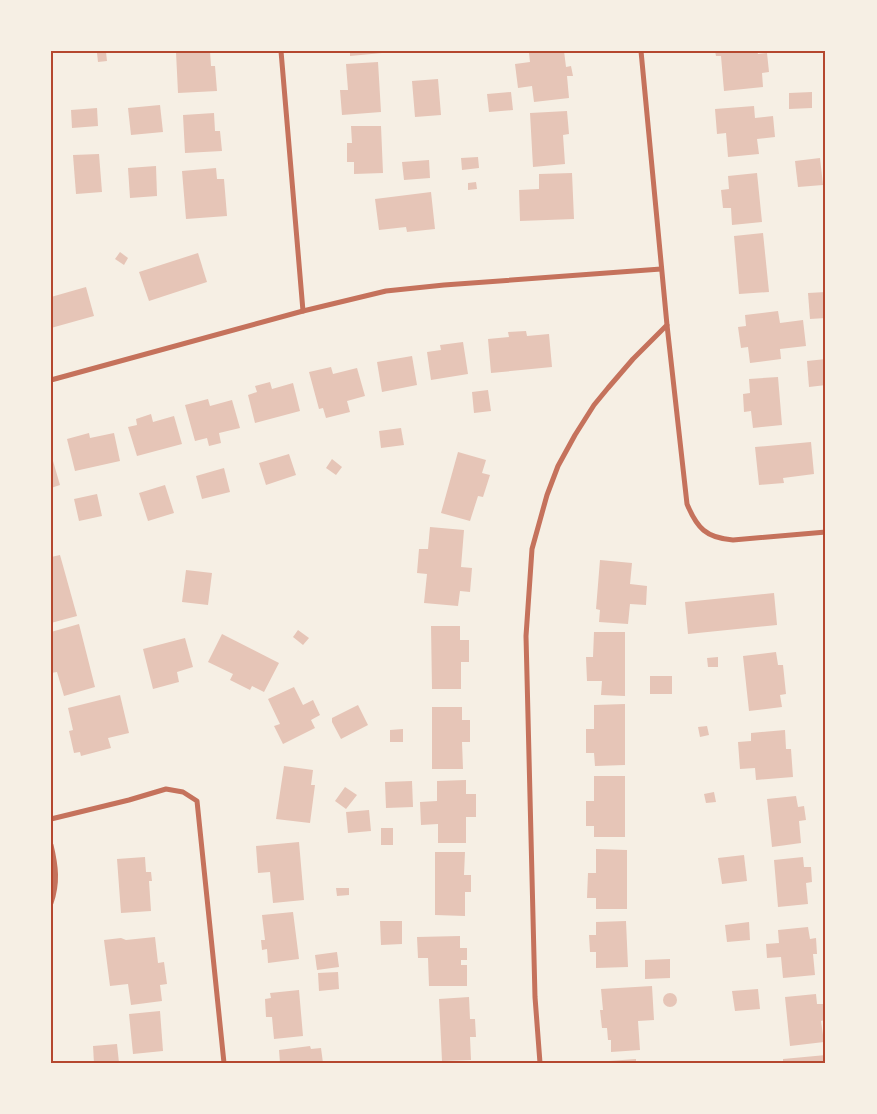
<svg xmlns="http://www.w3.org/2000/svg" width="877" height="1114" font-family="'Work Sans',sans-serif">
	<rect width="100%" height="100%" fill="#f6efe4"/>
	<g fill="#e6c5b7">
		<path d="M 210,51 L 211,66 L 215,66 L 217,91 L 178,93 L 176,52 Z"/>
		<path d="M 350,51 L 381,51 L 382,53 L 350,56 Z"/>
		<path d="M 540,51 L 564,51 L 566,67 L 571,66 L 573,76 L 567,76 L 569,98 L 534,102 L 532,86 L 518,88 L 515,64 L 530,62 L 529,53 Z"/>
		<path d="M 715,51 L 757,51 L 758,54 L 767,53 L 769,72 L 762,73 L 763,87 L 724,91 L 721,56 L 716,56 Z"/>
		<path d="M 106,52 L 107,61 L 98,62 L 97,53 Z"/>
		<path d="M 378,62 L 381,112 L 342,115 L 340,90 L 348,90 L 346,64 Z"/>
		<path d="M 438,79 L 441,115 L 415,117 L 412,81 Z"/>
		<path d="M 511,92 L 513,110 L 489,112 L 487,94 Z"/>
		<path d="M 812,92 L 812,108 L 789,109 L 789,93 Z"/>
		<path d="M 160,105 L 163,132 L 131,135 L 128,108 Z"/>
		<path d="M 754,106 L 755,118 L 773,116 L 775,137 L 757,139 L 759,154 L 728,157 L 726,133 L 717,134 L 715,109 Z"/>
		<path d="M 97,108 L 98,126 L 72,128 L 71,110 Z"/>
		<path d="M 567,111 L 569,134 L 563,135 L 565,164 L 533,167 L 530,113 Z"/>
		<path d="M 214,113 L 215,131 L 220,131 L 222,151 L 185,153 L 183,115 Z"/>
		<path d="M 351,126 L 381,126 L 383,173 L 354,174 L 354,162 L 347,162 L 347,143 L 352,143 Z"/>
		<path d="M 99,154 L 102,192 L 76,194 L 73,155 Z"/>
		<path d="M 478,157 L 479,168 L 462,170 L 461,158 Z"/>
		<path d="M 820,158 L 823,185 L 798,187 L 795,161 Z"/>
		<path d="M 429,160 L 430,178 L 404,180 L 402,162 Z"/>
		<path d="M 156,166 L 157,196 L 130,198 L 128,168 Z"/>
		<path d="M 216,168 L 217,179 L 224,179 L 227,216 L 186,219 L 182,171 Z"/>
		<path d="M 572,173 L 574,219 L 520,221 L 519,190 L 539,189 L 539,174 Z"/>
		<path d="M 757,173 L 762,222 L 732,225 L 731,208 L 723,208 L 721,190 L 729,189 L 728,176 Z"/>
		<path d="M 476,182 L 477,189 L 468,190 L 468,183 Z"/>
		<path d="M 431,192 L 435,229 L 407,232 L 406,227 L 379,230 L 375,199 Z"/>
		<path d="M 763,233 L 769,292 L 739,294 L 734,236 Z"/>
		<path d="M 120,252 L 128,258 L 124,265 L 115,259 Z"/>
		<path d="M 198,253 L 207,282 L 149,301 L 139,272 Z"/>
		<path d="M 86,287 L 94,316 L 51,328 L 51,297 Z"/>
		<path d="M 826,292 L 826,318 L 810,319 L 808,293 Z"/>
		<path d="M 778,311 L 780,323 L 803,320 L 806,346 L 780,349 L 781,359 L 750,363 L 748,347 L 741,348 L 738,327 L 746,326 L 745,315 Z"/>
		<path d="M 526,331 L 527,336 L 549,334 L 552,367 L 491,373 L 488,339 L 509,337 L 508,332 Z"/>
		<path d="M 463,342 L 468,374 L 431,380 L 427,352 L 441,350 L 440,345 Z"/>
		<path d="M 412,356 L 417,385 L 382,392 L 377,362 Z"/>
		<path d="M 826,359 L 826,385 L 809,387 L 807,361 Z"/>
		<path d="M 331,367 L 333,374 L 357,368 L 365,396 L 347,401 L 350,412 L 326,418 L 323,408 L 319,409 L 309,372 Z"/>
		<path d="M 778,377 L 782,425 L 753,428 L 751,411 L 744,412 L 743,394 L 750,393 L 749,379 Z"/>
		<path d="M 270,382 L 272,389 L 293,383 L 300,411 L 255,423 L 248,395 L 257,392 L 255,386 Z"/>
		<path d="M 488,390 L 491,411 L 474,413 L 472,392 Z"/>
		<path d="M 208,399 L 210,406 L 232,400 L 240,428 L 219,433 L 221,443 L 209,446 L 207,438 L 195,441 L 185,405 Z"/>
		<path d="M 151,414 L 153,422 L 174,416 L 182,444 L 137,456 L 128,427 L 137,425 L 136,419 Z"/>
		<path d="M 401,428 L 404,445 L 381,448 L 379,431 Z"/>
		<path d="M 89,433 L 90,438 L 114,433 L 120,461 L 75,471 L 67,439 Z"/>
		<path d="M 811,442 L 814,474 L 783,478 L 784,483 L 759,485 L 755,447 Z"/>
		<path d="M 458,452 L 486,460 L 482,473 L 490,475 L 483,497 L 478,496 L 470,521 L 441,513 Z"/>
		<path d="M 289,454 L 296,475 L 266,485 L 259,463 Z"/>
		<path d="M 332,459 L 342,467 L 336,475 L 326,468 Z"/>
		<path d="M 51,461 L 53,461 L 60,485 L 51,488 Z"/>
		<path d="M 224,468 L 230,492 L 202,499 L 196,476 Z"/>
		<path d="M 165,485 L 174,513 L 148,521 L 139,493 Z"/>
		<path d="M 97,494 L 102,516 L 79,521 L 74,499 Z"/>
		<path d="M 430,527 L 464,530 L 461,567 L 472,568 L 470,592 L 460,591 L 458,606 L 424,603 L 427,574 L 417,573 L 419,549 L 428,549 Z"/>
		<path d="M 60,555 L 77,616 L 51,623 L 51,557 Z"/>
		<path d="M 600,560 L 632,563 L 630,584 L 647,586 L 646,605 L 630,604 L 628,624 L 599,622 L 600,610 L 596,609 Z"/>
		<path d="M 186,570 L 212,573 L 208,605 L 182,602 Z"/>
		<path d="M 774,593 L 777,625 L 688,634 L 685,602 Z"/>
		<path d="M 79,624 L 95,687 L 64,696 L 57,672 L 51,673 L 51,632 Z"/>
		<path d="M 431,626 L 460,626 L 460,640 L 469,640 L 469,662 L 461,662 L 461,689 L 432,689 Z"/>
		<path d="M 298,630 L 309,638 L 303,645 L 293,637 Z"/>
		<path d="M 594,632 L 625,632 L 625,696 L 601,695 L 602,681 L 587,681 L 586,657 L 593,657 Z"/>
		<path d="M 222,634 L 279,663 L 264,692 L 252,686 L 250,690 L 230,680 L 233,674 L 208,662 Z"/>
		<path d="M 185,638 L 193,667 L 177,672 L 179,682 L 153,689 L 143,649 Z"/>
		<path d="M 776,652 L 778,665 L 783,665 L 786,694 L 780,695 L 782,707 L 749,711 L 743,656 Z"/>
		<path d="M 718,657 L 718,667 L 708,667 L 707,658 Z"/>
		<rect x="650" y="676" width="22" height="18"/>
		<path d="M 294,687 L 303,705 L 313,700 L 320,715 L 311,720 L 315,728 L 283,744 L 274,726 L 280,724 L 268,699 Z"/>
		<path d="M 120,695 L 129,733 L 108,738 L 111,748 L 81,756 L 80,752 L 74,753 L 69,731 L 73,730 L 68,708 Z"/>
		<path d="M 625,704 L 625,765 L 595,766 L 594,753 L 586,753 L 586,729 L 594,729 L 594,705 Z"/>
		<path d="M 358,705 L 368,725 L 341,739 L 332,722 L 332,718 Z"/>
		<path d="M 432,707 L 462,707 L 462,720 L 470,720 L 470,742 L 462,742 L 463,769 L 432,769 Z"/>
		<path d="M 707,726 L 709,735 L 700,737 L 698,727 Z"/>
		<path d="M 403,729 L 403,742 L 390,742 L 390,730 Z"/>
		<path d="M 785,730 L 786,749 L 791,749 L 793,777 L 756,780 L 755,768 L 740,769 L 738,742 L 751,741 L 751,733 Z"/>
		<path d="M 284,766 L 313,770 L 311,785 L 315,785 L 310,823 L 276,819 Z"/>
		<path d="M 594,776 L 625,776 L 625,837 L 594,837 L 594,826 L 586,826 L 586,801 L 594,801 Z"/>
		<path d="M 466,780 L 466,794 L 476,794 L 476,817 L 466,817 L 466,843 L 438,843 L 438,824 L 421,825 L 420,802 L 437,801 L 437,781 Z"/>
		<path d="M 412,781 L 413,807 L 386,808 L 385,782 Z"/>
		<path d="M 345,787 L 357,795 L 346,809 L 335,801 Z"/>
		<path d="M 714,792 L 716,802 L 706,803 L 704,794 Z"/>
		<path d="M 796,796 L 798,807 L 804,806 L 806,820 L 799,821 L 801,843 L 772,847 L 767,799 Z"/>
		<path d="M 369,810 L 371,831 L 348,833 L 346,812 Z"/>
		<rect x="381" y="828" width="12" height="17"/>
		<path d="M 299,842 L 304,900 L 273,903 L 270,872 L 258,873 L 256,846 Z"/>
		<path d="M 596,849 L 627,850 L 627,909 L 596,909 L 596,898 L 587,898 L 588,873 L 596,873 Z"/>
		<path d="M 435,852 L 465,852 L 464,875 L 471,875 L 471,892 L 465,892 L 465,916 L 435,915 Z"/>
		<path d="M 744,855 L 747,881 L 722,884 L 718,858 Z"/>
		<path d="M 145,857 L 146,872 L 151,872 L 152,881 L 149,881 L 151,911 L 121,913 L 117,859 Z"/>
		<path d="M 803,857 L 804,867 L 811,867 L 812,882 L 806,883 L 808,904 L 778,907 L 774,860 Z"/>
		<path d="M 336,888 L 349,888 L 349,895 L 337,896 Z"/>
		<path d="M 293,912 L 299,959 L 268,963 L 267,949 L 262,950 L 261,940 L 265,940 L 262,915 Z"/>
		<path d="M 380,921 L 402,921 L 402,944 L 381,945 Z"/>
		<path d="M 626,921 L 628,967 L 596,968 L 596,952 L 590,952 L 589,935 L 596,935 L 596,922 Z"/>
		<path d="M 749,922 L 750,940 L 727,942 L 725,925 Z"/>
		<path d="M 808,927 L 810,939 L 816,938 L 817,954 L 813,954 L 815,975 L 783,978 L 781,957 L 767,958 L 766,944 L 779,943 L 778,930 Z"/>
		<path d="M 460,936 L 460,948 L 467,948 L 467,960 L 461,960 L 461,965 L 467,965 L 467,986 L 429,986 L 428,958 L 418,958 L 417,937 Z"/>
		<path d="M 155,937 L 158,963 L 164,962 L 167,984 L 160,985 L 162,1001 L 131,1005 L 128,984 L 110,986 L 104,940 L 121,938 L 126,940 Z"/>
		<path d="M 337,952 L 339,967 L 317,970 L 315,955 Z"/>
		<path d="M 670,959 L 670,978 L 645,979 L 645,960 Z"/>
		<path d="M 338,972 L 339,989 L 319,991 L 318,973 Z"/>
		<path d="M 652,986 L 654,1020 L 638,1021 L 640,1050 L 611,1052 L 611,1040 L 608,1040 L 607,1028 L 602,1028 L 600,1010 L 603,1010 L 601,989 Z"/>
		<path d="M 758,989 L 760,1009 L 735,1011 L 732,991 Z"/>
		<path d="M 299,990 L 303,1036 L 274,1039 L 272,1017 L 266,1017 L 265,999 L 271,998 L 270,993 Z"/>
		<circle cx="670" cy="1000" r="7"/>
		<path d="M 816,994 L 817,1004 L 824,1004 L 825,1020 L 821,1021 L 824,1042 L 790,1046 L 785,997 Z"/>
		<path d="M 469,997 L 470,1019 L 475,1019 L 476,1037 L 470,1037 L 471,1060 L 442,1061 L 439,999 Z"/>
		<path d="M 160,1011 L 163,1051 L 133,1054 L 129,1014 Z"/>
		<path d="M 117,1044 L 119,1063 L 94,1063 L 93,1046 Z"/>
		<path d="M 310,1046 L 311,1049 L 321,1048 L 323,1063 L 280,1063 L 279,1050 Z"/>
		<path d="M 826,1055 L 826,1063 L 783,1063 L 783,1059 Z"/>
		<path d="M 636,1059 L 636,1063 L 609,1063 L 609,1061 Z"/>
	</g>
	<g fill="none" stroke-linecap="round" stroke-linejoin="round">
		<g stroke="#c5725c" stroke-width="5">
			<path d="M 281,51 L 303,311"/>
			<path d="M 667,325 L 687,504 C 697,528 706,538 733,540 L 826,532"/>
			<path d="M 51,380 L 303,311 L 386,291 L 444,285 L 661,269"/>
			<path d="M 51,819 L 129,800 L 166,789 L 183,792 L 197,801 L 224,1063"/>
			<path d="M 51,845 C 56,866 58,883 51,903"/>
			<path d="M 540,1063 L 535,997 L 526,636 L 532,549 L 547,495 L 558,466 L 575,435 L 594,405 L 608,388 L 633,359 L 667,325 L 641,51"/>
		</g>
	</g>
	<rect width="877" height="1114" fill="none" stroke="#f6efe4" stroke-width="105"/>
	<rect x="52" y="52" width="772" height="1010" fill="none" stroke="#b5482f" stroke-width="2"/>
</svg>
